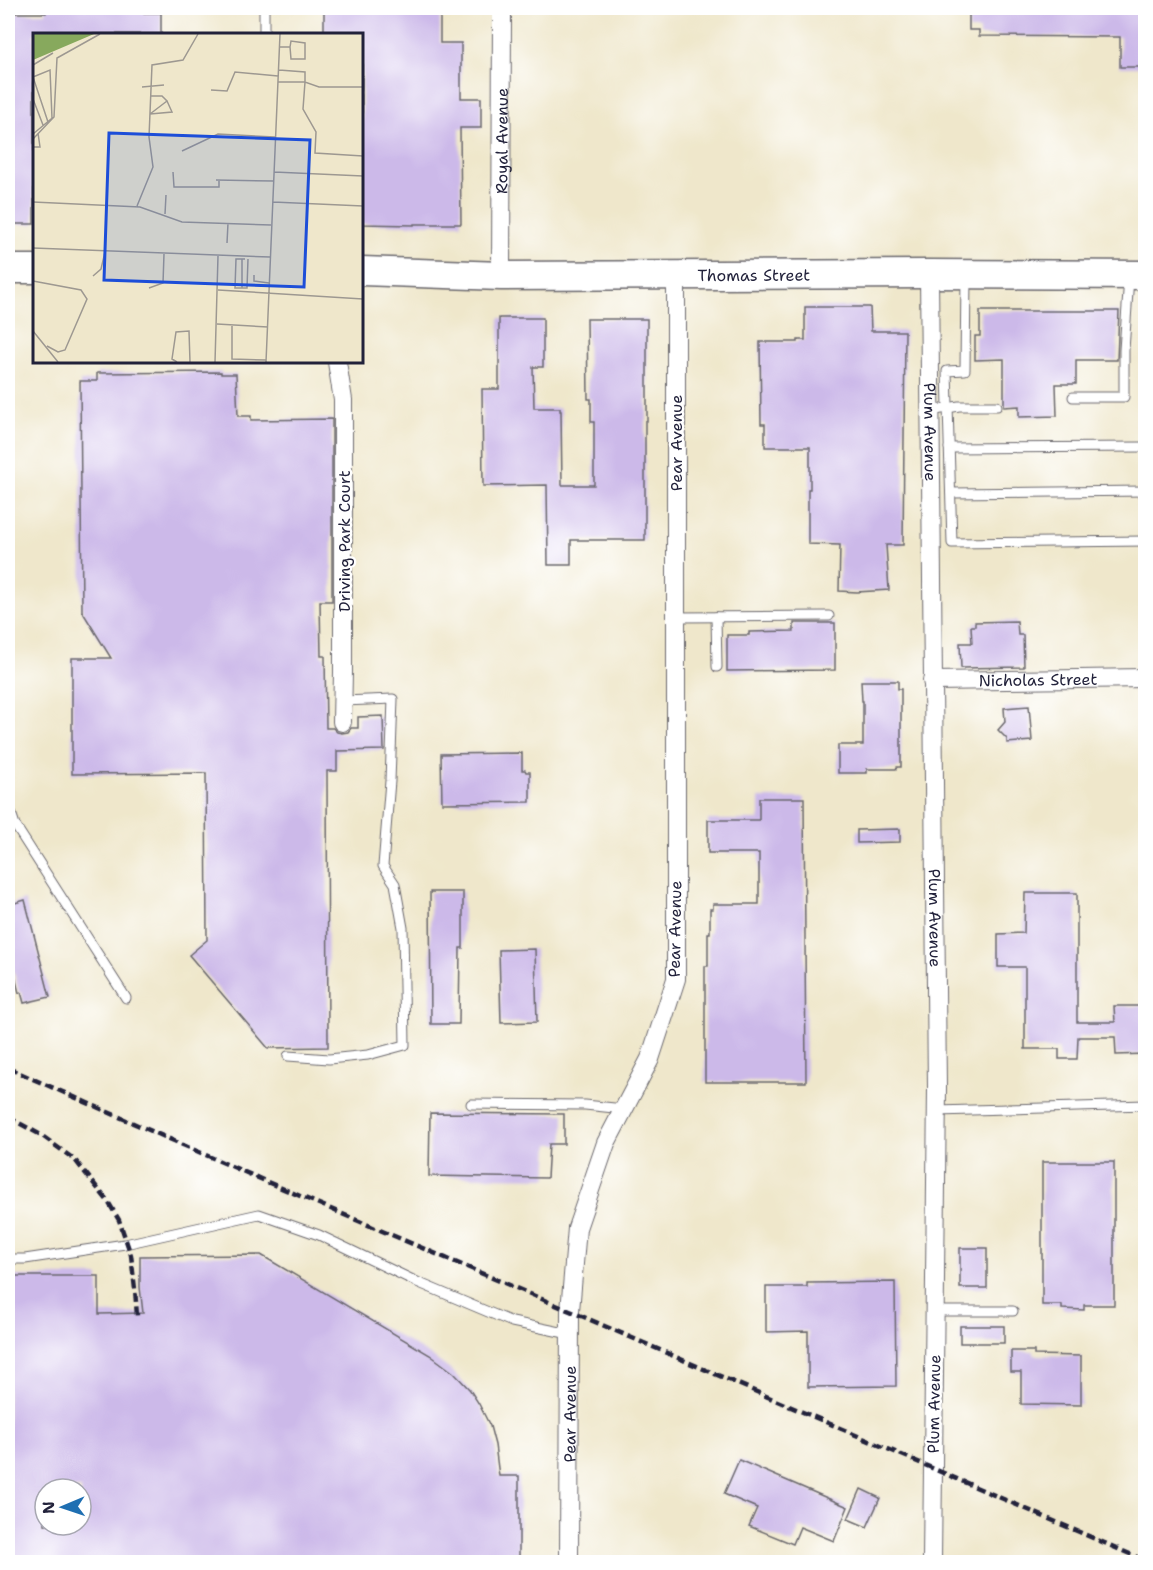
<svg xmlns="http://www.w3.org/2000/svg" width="1153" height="1570" font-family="'Shantell Sans',sans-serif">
	<rect width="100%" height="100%" fill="#fff"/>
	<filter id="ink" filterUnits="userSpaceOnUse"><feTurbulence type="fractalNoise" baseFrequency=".0167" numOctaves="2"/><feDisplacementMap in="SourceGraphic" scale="12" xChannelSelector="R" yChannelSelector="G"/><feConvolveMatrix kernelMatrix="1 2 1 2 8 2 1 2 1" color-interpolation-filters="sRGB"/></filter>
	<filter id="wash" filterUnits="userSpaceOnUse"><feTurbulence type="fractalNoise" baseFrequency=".008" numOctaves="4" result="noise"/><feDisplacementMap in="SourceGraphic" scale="24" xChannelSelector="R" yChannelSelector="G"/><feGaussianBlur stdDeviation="1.35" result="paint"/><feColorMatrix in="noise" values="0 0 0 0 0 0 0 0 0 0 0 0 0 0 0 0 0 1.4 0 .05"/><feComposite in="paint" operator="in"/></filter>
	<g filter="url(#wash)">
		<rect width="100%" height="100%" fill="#efe7cb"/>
		<g id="blocks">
			<g fill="#ccb9e9" fill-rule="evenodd">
				<path d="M 46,8 L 144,8 L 144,13 L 161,13 L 161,34 L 34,34 L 34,224 L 8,224 L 8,13 L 46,13 Z"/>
				<path d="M 324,8 L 440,8 L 440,43 L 461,43 L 461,98 L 481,98 L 481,128 L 460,128 L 461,224 L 414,224 L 414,225 L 362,224 L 362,34 L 324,34 Z"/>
				<path d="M 969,8 L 1146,8 L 1146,67 L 1120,67 L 1120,37 L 979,36 L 979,30 L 969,30 Z"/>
				<path d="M 805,307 L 870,307 L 871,331 L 905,331 L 903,545 L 886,545 L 889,590 L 857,592 L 839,591 L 840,545 L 808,544 L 808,489 L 810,489 L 810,447 L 765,447 L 765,424 L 761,424 L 760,342 L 798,342 L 798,340 L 805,340 Z"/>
				<path d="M 980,311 L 1119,311 L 1117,360 L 1076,360 L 1076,384 L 1056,384 L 1057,416 L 1019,417 L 1019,406 L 1004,407 L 1004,359 L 975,360 L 975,336 L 980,336 Z"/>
				<path d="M 499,318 L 543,318 L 543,367 L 533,367 L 534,408 L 560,408 L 560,411 L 561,411 L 562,485 L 594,485 L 594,422 L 591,422 L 591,399 L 588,399 L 587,319 L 647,319 L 647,421 L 645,421 L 645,540 L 571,540 L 571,565 L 548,565 L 547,485 L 483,486 L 482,389 L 499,389 Z"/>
				<path d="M 221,372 L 221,374 L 236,374 L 238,416 L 251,416 L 251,420 L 332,419 L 332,601 L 320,601 L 321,656 L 325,656 L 326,728 L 333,728 L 337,732 L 342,733 L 348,732 L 351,728 L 358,728 L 358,717 L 383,716 L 384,750 L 337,751 L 337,771 L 327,771 L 328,1047 L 268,1048 L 189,955 L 207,940 L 206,773 L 72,774 L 72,658 L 111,658 L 82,611 L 80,381 L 97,381 L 97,373 Z"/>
				<path d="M 1017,621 L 1018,635 L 1023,635 L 1024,667 L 961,668 L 960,643 L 972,643 L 971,626 L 975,626 L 975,622 Z"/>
				<path d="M 794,623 L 835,623 L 835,670 L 727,671 L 727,635 L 749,635 L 749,632 L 794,631 Z"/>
				<path d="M 861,681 L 898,681 L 898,689 L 901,689 L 901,767 L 897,767 L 896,769 L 867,769 L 867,773 L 838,773 L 838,745 L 863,745 L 863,701 L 862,701 Z"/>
				<path d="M 1029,706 L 1032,741 L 1007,743 L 1007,739 L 998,730 L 1005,722 L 1004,708 Z"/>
				<path d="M 522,753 L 522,770 L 525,770 L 526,772 L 530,772 L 530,802 L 442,803 L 441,754 Z"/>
				<path d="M 759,798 L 804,798 L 806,1082 L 705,1082 L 705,966 L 708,966 L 708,933 L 710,933 L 710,909 L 713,909 L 713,904 L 759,904 L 759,853 L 708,853 L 708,820 L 759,820 Z"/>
				<path d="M 900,829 L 900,842 L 857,843 L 857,830 Z"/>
				<path d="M 430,892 L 463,892 L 463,948 L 460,948 L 459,1024 L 431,1024 Z"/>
				<path d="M 1025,893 L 1077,893 L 1077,1022 L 1115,1022 L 1114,1006 L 1146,1006 L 1146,1054 L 1116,1055 L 1115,1037 L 1078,1037 L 1077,1059 L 1059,1059 L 1059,1049 L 1025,1049 L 1025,967 L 998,967 L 998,934 L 1024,933 Z"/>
				<path d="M 25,900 L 50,997 L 24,1003 L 21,992 L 19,993 L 8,948 L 8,905 Z"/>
				<path d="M 535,949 L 537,1022 L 501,1023 L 499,950 Z"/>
				<path d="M 430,1113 L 564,1114 L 564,1144 L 549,1144 L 547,1178 L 429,1176 Z"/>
				<path d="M 1042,1162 L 1114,1162 L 1114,1305 L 1084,1305 L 1084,1310 L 1062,1309 L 1062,1305 L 1042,1305 Z"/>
				<rect x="960" y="1248" width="27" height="40"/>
				<path d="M 261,1255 L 430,1355 L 454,1373 L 470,1390 L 479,1404 L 490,1426 L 495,1445 L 499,1476 L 519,1476 L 519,1563 L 8,1563 L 8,1276 L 99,1276 L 99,1314 L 143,1313 L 140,1287 L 140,1256 ZM 45,1489 L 81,1489 L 81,1525 L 45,1525 Z"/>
				<path d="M 895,1282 L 896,1386 L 808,1387 L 808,1331 L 766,1332 L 766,1287 L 807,1287 L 807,1283 Z"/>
				<rect x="960" y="1326" width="44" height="17"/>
				<path d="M 1011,1351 L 1034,1351 L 1034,1355 L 1081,1356 L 1081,1405 L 1021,1404 L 1021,1372 L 1011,1372 Z"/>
				<path d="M 739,1460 L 848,1507 L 834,1541 L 800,1527 L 793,1544 L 749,1526 L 757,1508 L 724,1494 Z"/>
				<path d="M 861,1489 L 880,1498 L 867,1527 L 848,1519 Z"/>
			</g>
		</g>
	</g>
	<g filter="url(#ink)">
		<use href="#blocks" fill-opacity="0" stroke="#6a676d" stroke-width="1.5"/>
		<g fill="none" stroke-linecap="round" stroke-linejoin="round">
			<defs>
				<g id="lane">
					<path d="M 264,34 L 264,8"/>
					<path d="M 966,276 L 965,370 L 947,371 L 952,543 L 1146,541"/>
					<path d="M 1073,397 L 1124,397 L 1124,350 L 1129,277"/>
					<path d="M 930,411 L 959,406 L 997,406"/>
					<path d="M 949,448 L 1146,447"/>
					<path d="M 951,493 L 1146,491"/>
					<path d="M 677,617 L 829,616"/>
					<path d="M 716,617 L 717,667"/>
					<path d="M 8,803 L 15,825 L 126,998"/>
					<path d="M 288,1056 L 329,1059 L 368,1055 L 405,1045 L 403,928 L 395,884 L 383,866 L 390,781 L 393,699 L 343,701"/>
					<path d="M 471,1104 L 585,1105 L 624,1109"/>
					<path d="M 937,1111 L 1146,1105"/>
					<path d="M 8,1259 L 25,1259 L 125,1244 L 259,1214 L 319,1235 L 417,1282 L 512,1322 L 570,1334"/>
					<path d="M 935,1311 L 1013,1311"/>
				</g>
				<g id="street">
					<path id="s1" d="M 929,274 L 937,1088 L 932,1562"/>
					<path id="s2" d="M 501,276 L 502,8"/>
					<path d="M 337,362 L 343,400 L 343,672 L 342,722"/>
					<path id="s3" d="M 932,681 L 1146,678"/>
					<path id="s4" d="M 569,1562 L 570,1311 L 577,1228 L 606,1143 L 650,1059 L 676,979 L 676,275"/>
				</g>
				<g id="primary">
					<path d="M 8,269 L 34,269"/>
					<path id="s5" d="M 362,271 L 501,276 L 929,274 L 1146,275"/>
				</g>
			</defs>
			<use href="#lane" stroke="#6a676d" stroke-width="11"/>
			<use href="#street" stroke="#6a676d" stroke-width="20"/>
			<use href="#primary" stroke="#6a676d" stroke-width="31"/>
			<use href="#lane" stroke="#fff" stroke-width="9"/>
			<use href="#street" stroke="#fff" stroke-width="18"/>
			<use href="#primary" stroke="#fff" stroke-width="28"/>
			<g stroke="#22223b" stroke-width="4.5" stroke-dasharray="9 4.5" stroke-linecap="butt">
				<path d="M 8,1068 L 265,1181 L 570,1311 L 1146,1561"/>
				<path d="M 8,1117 L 41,1135 L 75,1160 L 107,1200 L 119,1220 L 131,1255 L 135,1289 L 137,1316"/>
			</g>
		</g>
	</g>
	<g text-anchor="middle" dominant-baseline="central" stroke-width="4.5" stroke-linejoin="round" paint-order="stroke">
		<g font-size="16" fill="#22223b" stroke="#fff">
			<text stroke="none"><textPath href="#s2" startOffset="135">Royal Avenue</textPath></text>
			<text stroke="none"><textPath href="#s5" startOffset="392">Thomas Street</textPath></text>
			<text stroke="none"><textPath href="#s1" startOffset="158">Plum Avenue</textPath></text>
			<text transform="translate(676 443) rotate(-90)">Pear Avenue</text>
			<text transform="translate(344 541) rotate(-90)">Driving Park Court</text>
			<text stroke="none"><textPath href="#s3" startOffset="106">Nicholas Street</textPath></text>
			<text stroke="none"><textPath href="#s1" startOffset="644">Plum Avenue</textPath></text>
			<text transform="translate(675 929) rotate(-89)">Pear Avenue</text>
			<text transform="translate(934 1404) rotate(-89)">Plum Avenue</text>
			<text stroke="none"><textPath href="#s4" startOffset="148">Pear Avenue</textPath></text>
		</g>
	</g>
	<g transform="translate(33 33)">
		<rect width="330" height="330" fill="#efe7cb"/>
		<path d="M 0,1 L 61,1 L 0,27 Z" fill="#87a95d"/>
		<path fill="none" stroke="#9d9891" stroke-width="1.5" d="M 247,14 L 257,14 L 258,26 L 272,26 L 272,10 L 258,8 L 257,14M 0,32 L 20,20M 245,49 L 272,49 L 272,39 L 246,37M 109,54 L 131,52M 330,54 L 286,54 L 272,49 L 270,76 L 283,99 L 282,120 L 330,123M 178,57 L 194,58 L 202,39 L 245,43M 0,66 L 10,92M 117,81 L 134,68 L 129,63 L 117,63M 117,81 L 139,79 L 134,68M 0,101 L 18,86 L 19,85 L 17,37 L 0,44 L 15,89M 0,106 L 21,84 L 24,25 L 67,1M 0,114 L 7,114 L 5,100M 149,118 L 185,101 L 242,104M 140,139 L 141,154 L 186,154 L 186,147M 241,139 L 330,143M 183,147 L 241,148M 0,169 L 107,174 L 149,189 L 238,192M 240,169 L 330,173M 104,173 L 120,134 L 116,104 L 119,32 L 150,27 L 165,1M 132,181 L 133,162M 194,210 L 195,190M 0,215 L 237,224M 209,226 L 209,255 L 202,255 L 203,226 L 212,226M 221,242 L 221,248 L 236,250M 60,243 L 68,236 L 72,219M 0,248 L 48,257 L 54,266 L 32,317 L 25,319 L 14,313M 116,255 L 130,250 L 131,221M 209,255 L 214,255 L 215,226M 185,257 L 330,266M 184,291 L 235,294M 199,292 L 199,326 L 233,327M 0,298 L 25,329M 144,329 L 139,326 L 143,299 L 156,298 L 157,329M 182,329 L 185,223M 233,329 L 247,1"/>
		<path fill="#1d4ed8" fill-opacity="0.15" stroke="#1d4ed8" stroke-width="3" d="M 76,100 L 277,107 L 271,254 L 71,247 Z"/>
		<rect width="330" height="330" fill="none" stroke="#22223b" stroke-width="3"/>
	</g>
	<rect width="1153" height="1570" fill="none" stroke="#fff" stroke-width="30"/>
	<g transform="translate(63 1507) rotate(268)"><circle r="28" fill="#ffffff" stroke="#a7a7b1" stroke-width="1.5"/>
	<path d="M0-4.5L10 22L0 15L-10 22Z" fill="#1f6fb2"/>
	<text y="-9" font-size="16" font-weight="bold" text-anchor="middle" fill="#22223b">N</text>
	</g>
</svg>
